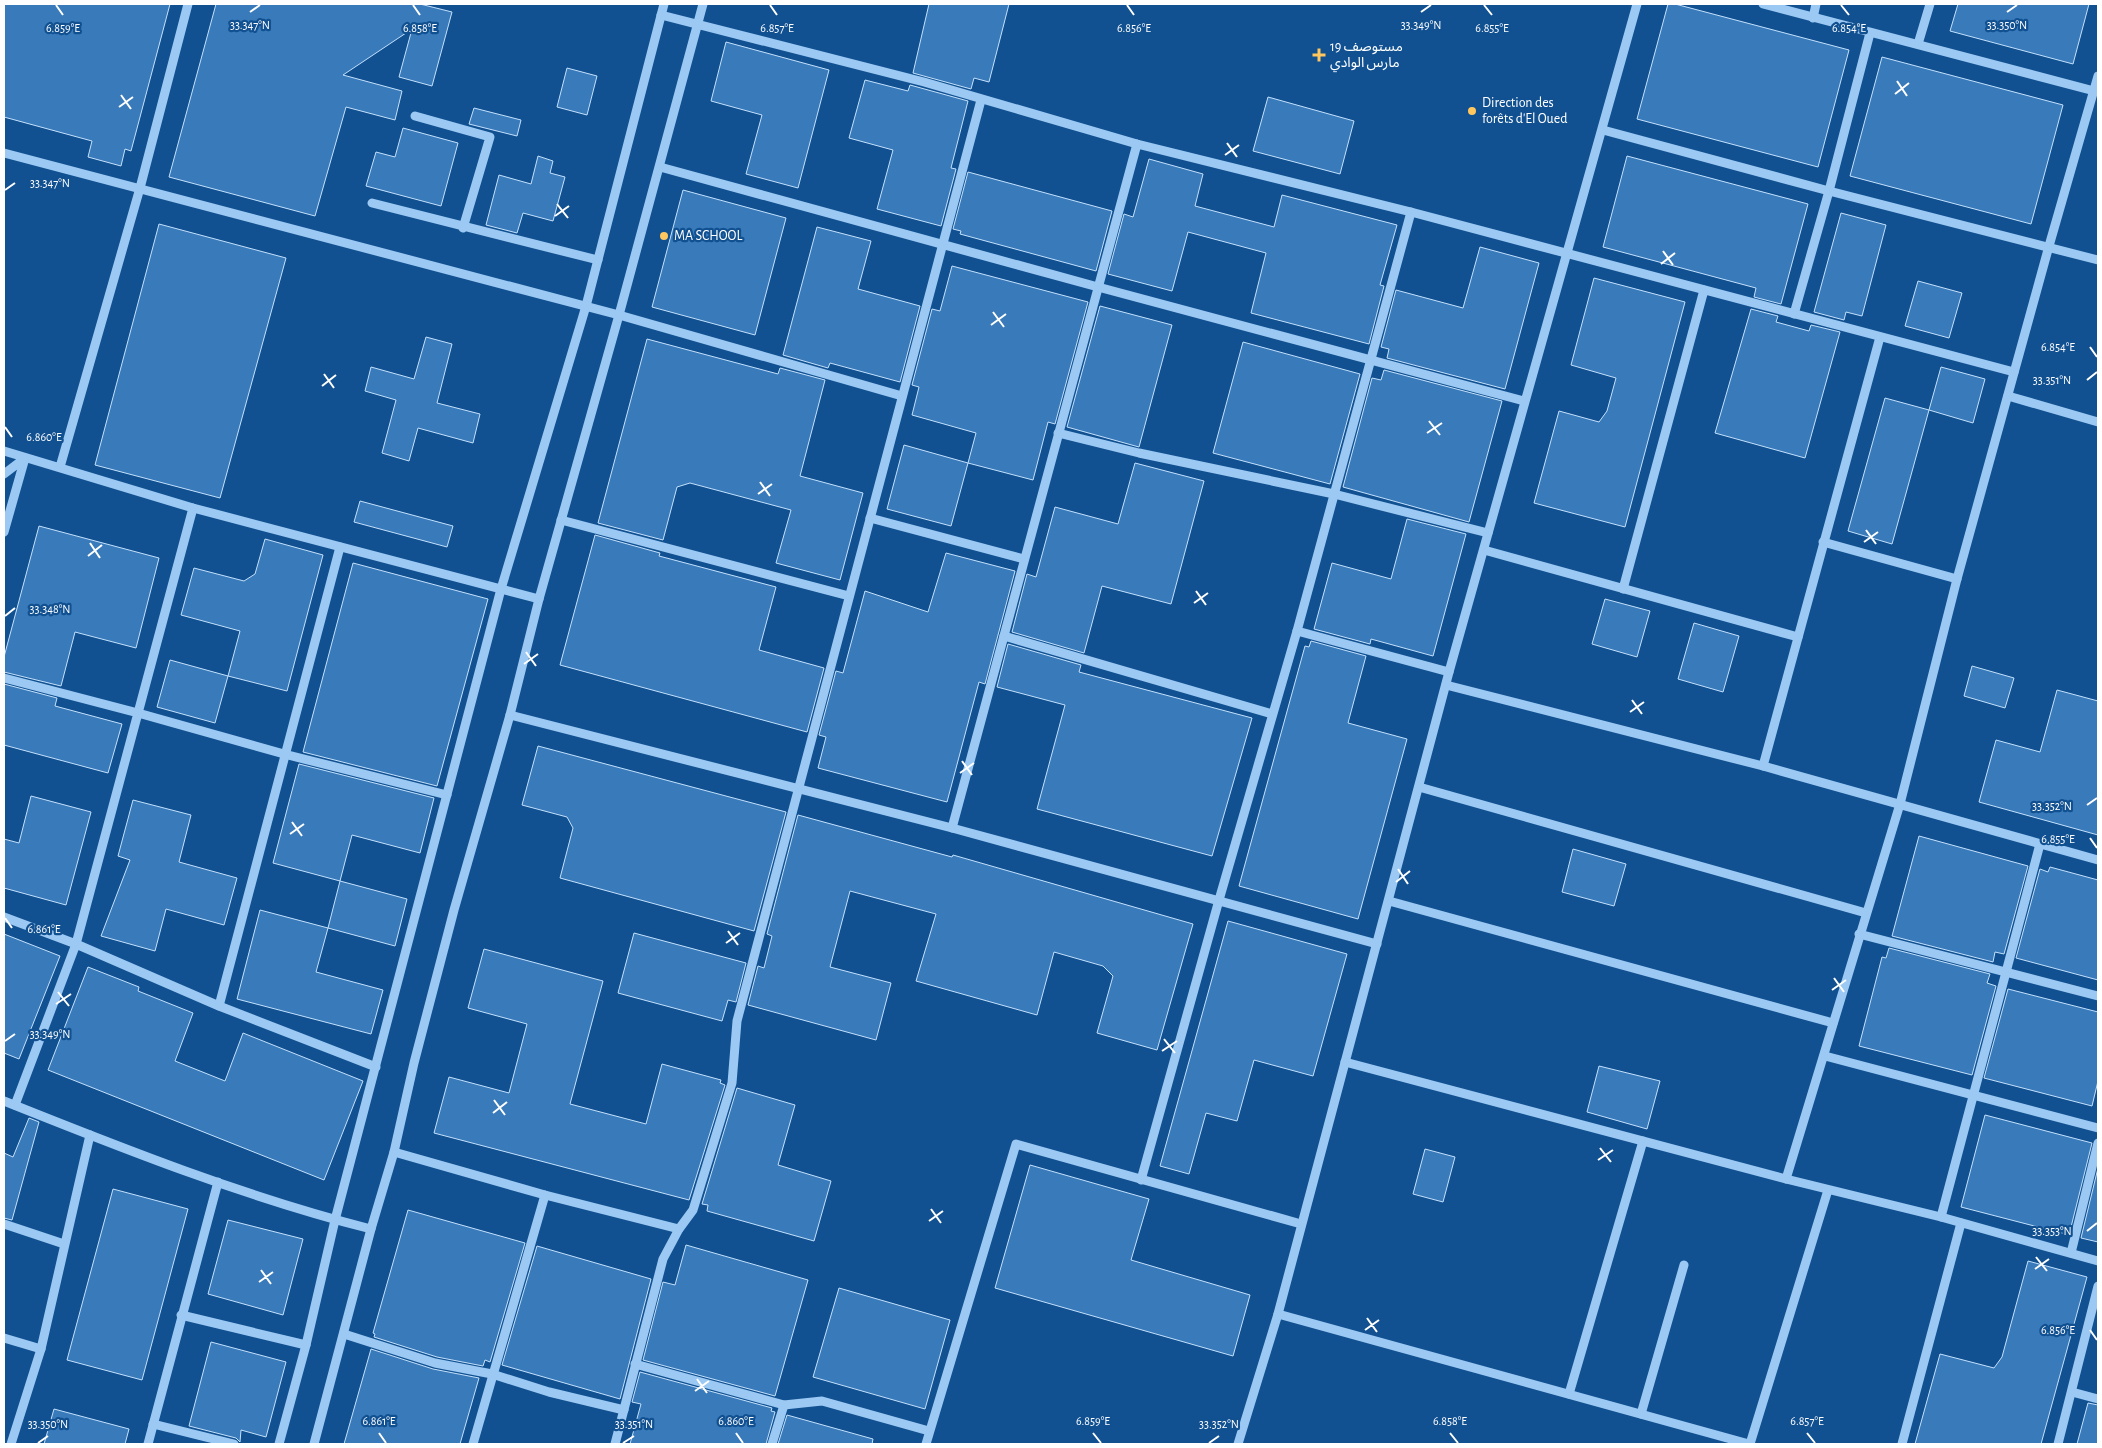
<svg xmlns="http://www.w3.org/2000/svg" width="2102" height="1448" font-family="'Alegreya Sans','Noto Sans Arabic',sans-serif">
	<rect width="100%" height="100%" fill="#115191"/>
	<g fill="#397aba" stroke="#c4e1fd">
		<path d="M 4,4 L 170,4 L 131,151 L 125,149 L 121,166 L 88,157 L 92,141 L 4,117 Z"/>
		<path d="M 216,4 L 420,4 L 452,12 L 432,86 L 399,77 L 412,29 L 343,75 L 402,91 L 395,120 L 346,107 L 315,216 L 169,177 Z"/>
		<path d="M 929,4 L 1009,4 L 989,82 L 974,78 L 971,89 L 913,73 Z"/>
		<path d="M 1668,4 L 1675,4 L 1849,50 L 1818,167 L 1637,119 Z"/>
		<path d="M 1958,4 L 2089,4 L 2073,64 L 1950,31 Z"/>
		<path d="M 726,42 L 829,70 L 798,188 L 746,174 L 762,115 L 711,101 Z"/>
		<path d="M 1882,57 L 2063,105 L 2031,224 L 1850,176 Z"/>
		<path d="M 567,68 L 597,76 L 587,115 L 557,107 Z"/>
		<path d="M 865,80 L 908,91 L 910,85 L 968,101 L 951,168 L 956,169 L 941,226 L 877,209 L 893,150 L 849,138 Z"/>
		<path d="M 1268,97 L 1354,121 L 1340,174 L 1253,151 Z"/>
		<path d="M 474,108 L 521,120 L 517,136 L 469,124 Z"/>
		<path d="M 403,128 L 458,143 L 441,206 L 366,186 L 376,152 L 395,157 Z"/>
		<path d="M 538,156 L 553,161 L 550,173 L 565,177 L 553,221 L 523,213 L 517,233 L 486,225 L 499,175 L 531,184 Z"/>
		<path d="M 1627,156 L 1808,204 L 1781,304 L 1754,297 L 1756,288 L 1603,247 Z"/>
		<path d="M 1149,159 L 1203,174 L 1195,206 L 1274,227 L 1282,195 L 1397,225 L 1380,285 L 1384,286 L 1369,344 L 1251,313 L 1266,253 L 1188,232 L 1172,291 L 1108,274 L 1124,214 L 1133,217 Z"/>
		<path d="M 968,172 L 1112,211 L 1096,271 L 960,234 L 961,231 L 953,229 Z"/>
		<path d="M 683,190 L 786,218 L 755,335 L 652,307 Z"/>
		<path d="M 1841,213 L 1886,225 L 1862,316 L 1846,312 L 1844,320 L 1814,312 Z"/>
		<path d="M 159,224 L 286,258 L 220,498 L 95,465 Z"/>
		<path d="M 817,227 L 871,241 L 858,289 L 920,306 L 900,382 L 830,363 L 828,368 L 783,355 Z"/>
		<path d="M 1480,247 L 1539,263 L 1505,389 L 1387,358 L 1389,349 L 1381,347 L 1396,290 L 1463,308 Z"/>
		<path d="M 952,266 L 1088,302 L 1055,424 L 1048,422 L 1033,480 L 968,463 L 976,433 L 912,415 L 919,387 L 912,385 L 932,309 L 940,311 Z"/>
		<path d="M 1594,278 L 1685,302 L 1625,527 L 1534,503 L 1559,411 L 1599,422 L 1607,411 L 1616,378 L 1571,365 Z"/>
		<path d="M 1918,281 L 1962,293 L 1949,338 L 1905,326 Z"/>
		<path d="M 1100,306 L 1172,325 L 1139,447 L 1067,427 Z"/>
		<path d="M 1751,309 L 1778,316 L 1776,322 L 1809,331 L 1811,325 L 1840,332 L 1805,458 L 1715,433 Z"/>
		<path d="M 426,337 L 452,344 L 437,403 L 480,414 L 473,443 L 418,428 L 409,461 L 382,453 L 396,400 L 365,391 L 371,367 L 414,379 Z"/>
		<path d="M 647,339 L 778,374 L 780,368 L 825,380 L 800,476 L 863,493 L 840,580 L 776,563 L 791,510 L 690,483 L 677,487 L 663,540 L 598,523 Z"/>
		<path d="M 1243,342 L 1360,374 L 1330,484 L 1213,453 Z"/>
		<path d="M 1941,367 L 1985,379 L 1973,423 L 1929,410 Z"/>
		<path d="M 1384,370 L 1502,401 L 1469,522 L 1343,487 L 1372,378 L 1381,380 Z"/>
		<path d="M 1885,398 L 1929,410 L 1892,544 L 1848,531 Z"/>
		<path d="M 904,445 L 968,463 L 951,526 L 887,509 Z"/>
		<path d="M 1135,463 L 1204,481 L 1171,604 L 1102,586 L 1084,653 L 1012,632 L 1027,574 L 1036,577 L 1055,507 L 1118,524 Z"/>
		<path d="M 360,501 L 453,526 L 447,547 L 354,522 Z"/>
		<path d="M 1407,519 L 1466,534 L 1433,656 L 1371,639 L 1370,644 L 1314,629 L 1332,563 L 1391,579 Z"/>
		<path d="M 39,526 L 159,558 L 136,648 L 75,632 L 61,686 L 4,672 L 4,657 Z"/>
		<path d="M 595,535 L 660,553 L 659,556 L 776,587 L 759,650 L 824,668 L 807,732 L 560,665 Z"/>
		<path d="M 265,539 L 323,555 L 287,691 L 228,676 L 240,631 L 181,615 L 194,568 L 244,581 L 255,574 Z"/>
		<path d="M 946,553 L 1015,571 L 985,684 L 979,682 L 947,802 L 818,768 L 826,737 L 819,735 L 836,671 L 843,673 L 865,591 L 928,612 Z"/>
		<path d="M 353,563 L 488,599 L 437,786 L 303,752 Z"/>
		<path d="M 1605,599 L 1650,611 L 1637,657 L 1592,644 Z"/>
		<path d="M 1694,623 L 1739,636 L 1723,692 L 1678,679 Z"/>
		<path d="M 1311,641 L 1366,656 L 1348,723 L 1407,739 L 1358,919 L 1239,886 L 1305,646 L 1309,647 Z"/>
		<path d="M 1008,644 L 1081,665 L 1079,672 L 1252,718 L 1212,856 L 1037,809 L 1065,705 L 997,687 Z"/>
		<path d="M 170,660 L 228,676 L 215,723 L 157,707 Z"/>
		<path d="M 1972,666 L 2014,678 L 2005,708 L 1964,696 Z"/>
		<path d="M 4,684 L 57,698 L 55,706 L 122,724 L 108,773 L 4,745 Z"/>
		<path d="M 2057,690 L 2098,701 L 2098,835 L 1979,802 L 1996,740 L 2040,752 Z"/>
		<path d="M 538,746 L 786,812 L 754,931 L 560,878 L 573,828 L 567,817 L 522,805 Z"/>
		<path d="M 299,764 L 434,798 L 420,853 L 352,835 L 340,881 L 273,863 Z"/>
		<path d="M 31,796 L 91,812 L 66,905 L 4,888 L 4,839 L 19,843 Z"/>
		<path d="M 133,800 L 191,815 L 179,862 L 237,878 L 224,925 L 166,909 L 155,951 L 101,936 L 130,860 L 118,856 Z"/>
		<path d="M 798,815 L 952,857 L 953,855 L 1193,924 L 1157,1050 L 1097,1033 L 1113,976 L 1103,966 L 1054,952 L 1037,1015 L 916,981 L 936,914 L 850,891 L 830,967 L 891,983 L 876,1040 L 748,1005 L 758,966 L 764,968 L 772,936 L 767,934 Z"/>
		<path d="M 1919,836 L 2028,866 L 2004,954 L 1995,952 L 1993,962 L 1892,936 Z"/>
		<path d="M 1573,849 L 1626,864 L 1614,906 L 1562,892 Z"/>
		<path d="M 2050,867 L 2098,880 L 2098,980 L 2016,958 L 2040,869 L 2048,872 Z"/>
		<path d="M 340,881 L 407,899 L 395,946 L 328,928 Z"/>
		<path d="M 260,910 L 328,928 L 316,972 L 383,990 L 371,1034 L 237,999 Z"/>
		<path d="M 1228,921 L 1347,954 L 1313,1076 L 1254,1060 L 1237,1121 L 1206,1113 L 1189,1174 L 1160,1166 Z"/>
		<path d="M 634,933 L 746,963 L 736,1002 L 728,1000 L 722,1021 L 618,993 Z"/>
		<path d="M 4,934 L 60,956 L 19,1059 L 4,1053 Z"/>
		<path d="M 1889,948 L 1990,974 L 1987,983 L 1996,986 L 1972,1075 L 1859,1046 L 1882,957 L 1886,958 Z"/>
		<path d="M 484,949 L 603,981 L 570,1104 L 646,1124 L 662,1064 L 721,1080 L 720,1083 L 725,1085 L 689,1200 L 434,1133 L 449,1077 L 509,1093 L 527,1024 L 468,1008 Z"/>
		<path d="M 88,967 L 139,987 L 138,991 L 193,1013 L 175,1061 L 225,1081 L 243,1033 L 363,1081 L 324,1180 L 48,1070 Z"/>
		<path d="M 2008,989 L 2098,1012 L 2098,1081 L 2092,1106 L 1984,1078 Z"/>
		<path d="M 1599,1066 L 1660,1081 L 1647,1129 L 1587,1112 Z"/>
		<path d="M 737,1088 L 795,1105 L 778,1165 L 831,1181 L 814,1241 L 707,1211 L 708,1205 L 702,1204 Z"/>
		<path d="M 1985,1115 L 2092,1143 L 2069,1235 L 1961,1207 Z"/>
		<path d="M 29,1118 L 39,1122 L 12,1220 L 4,1218 L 4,1153 L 13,1157 Z"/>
		<path d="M 1425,1149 L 1455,1157 L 1443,1202 L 1413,1194 Z"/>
		<path d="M 1030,1165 L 1149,1199 L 1131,1260 L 1250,1295 L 1233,1356 L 995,1288 Z"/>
		<path d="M 2098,1168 L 2098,1242 L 2081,1238 Z"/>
		<path d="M 113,1189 L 188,1209 L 142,1380 L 67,1360 Z"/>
		<path d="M 408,1210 L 525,1243 L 490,1362 L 485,1360 L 483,1366 L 437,1357 L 374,1337 L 375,1334 L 373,1333 Z"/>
		<path d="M 228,1220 L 303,1239 L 283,1315 L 208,1294 Z"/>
		<path d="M 686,1245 L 808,1280 L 775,1396 L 643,1360 L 663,1282 L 675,1285 Z"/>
		<path d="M 537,1246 L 651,1279 L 620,1399 L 502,1365 Z"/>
		<path d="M 2028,1261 L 2087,1277 L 2041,1444 L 1915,1444 L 1940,1354 L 1994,1368 L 2002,1357 Z"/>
		<path d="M 839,1288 L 950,1320 L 925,1409 L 813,1377 Z"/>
		<path d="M 211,1342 L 286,1362 L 266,1437 L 241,1430 L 240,1442 L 236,1438 L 189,1426 Z"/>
		<path d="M 371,1349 L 433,1369 L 479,1378 L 460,1444 L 344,1444 Z"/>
		<path d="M 640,1372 L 772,1408 L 771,1411 L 775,1412 L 766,1444 L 630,1444 L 641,1404 L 632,1402 Z"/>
		<path d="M 2088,1403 L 2098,1405 L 2098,1444 L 2077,1444 Z"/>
		<path d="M 54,1409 L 129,1429 L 125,1444 L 44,1444 Z"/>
		<path d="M 787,1415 L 873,1439 L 872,1444 L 778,1444 Z"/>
	</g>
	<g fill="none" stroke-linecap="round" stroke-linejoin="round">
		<g stroke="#9cc9f3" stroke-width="9">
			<path d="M 1763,4 L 2098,92"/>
			<path d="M 661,15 L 924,82 L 1137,144 L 1411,212 L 2014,372"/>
			<path d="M 1813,18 L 1816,4"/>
			<path d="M 1918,44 L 1930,4"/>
			<path d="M 415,116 L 490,137 L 463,228"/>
			<path d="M 1603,130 L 1829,191 L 2098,260"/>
			<path d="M 4,153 L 619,315 L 902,396"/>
			<path d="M 660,167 L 1098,287 L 1524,401"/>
			<path d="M 372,203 L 598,260"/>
			<path d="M 1794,314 L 1829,191 L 1870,33"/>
			<path d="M 2008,396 L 2098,422"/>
			<path d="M 1058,433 L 1139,453 L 1334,494 L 1488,533"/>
			<path d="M 4,451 L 193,508 L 539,599"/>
			<path d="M 60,467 L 140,188 L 188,4"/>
			<path d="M 4,474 L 25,458"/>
			<path d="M 193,508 L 138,713 L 284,754 L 447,795"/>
			<path d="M 870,518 L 1024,559"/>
			<path d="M 561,520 L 849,596"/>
			<path d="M 4,532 L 25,458"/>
			<path d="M 1823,542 L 1957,579"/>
			<path d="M 1484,550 L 1798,637"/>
			<path d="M 1623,589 L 1704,290"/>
			<path d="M 1297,631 L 1449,672"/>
			<path d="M 1004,636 L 1272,714"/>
			<path d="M 4,678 L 138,713 L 76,944 L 4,917"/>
			<path d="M 1446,685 L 1763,766 L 2098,860"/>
			<path d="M 510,715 L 952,828 L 1377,944"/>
			<path d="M 1763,766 L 1880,337"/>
			<path d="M 1419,787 L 1866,913"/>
			<path d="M 952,828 L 1137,144"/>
			<path d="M 1389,901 L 1833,1023"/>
			<path d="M 1859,934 L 2098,996"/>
			<path d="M 219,1006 L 340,547"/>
			<path d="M 1825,1056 L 2098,1128"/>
			<path d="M 1345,1062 L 1786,1179 L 1941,1217 L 2098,1261"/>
			<path d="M 4,1101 C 124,1149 245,1197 371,1229"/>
			<path d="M 15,1105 L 76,944 L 219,1006 L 376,1067"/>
			<path d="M 394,1152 L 545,1195 L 679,1229"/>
			<path d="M 1786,1179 L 1900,804 L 1957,579 L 2049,246 L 2098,76"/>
			<path d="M 1141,1180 L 1219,900 L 1297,631 L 1411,212"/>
			<path d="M 1941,1217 L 2040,844"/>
			<path d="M 4,1224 L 64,1244"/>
			<path d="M 2071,1253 L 2098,1143"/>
			<path d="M 1278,1314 L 1749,1444"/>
			<path d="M 181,1315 L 306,1345"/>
			<path d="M 344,1334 L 435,1363 L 492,1374 L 549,1392 L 624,1410"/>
			<path d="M 4,1338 L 41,1349"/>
			<path d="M 635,1364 L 784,1405 L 822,1401 L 929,1431"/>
			<path d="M 2072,1392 L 2098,1399"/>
			<path d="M 1569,1394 L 1643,1141"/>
			<path d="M 1641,1414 L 1684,1265"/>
			<path d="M 153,1424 L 234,1444"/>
			<path d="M 11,1444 L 41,1349 L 90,1135"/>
			<path d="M 148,1444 L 218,1182"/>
			<path d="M 279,1444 L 306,1345 L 335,1220 L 501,589 L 586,306 L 664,4"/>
			<path d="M 314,1444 L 371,1229 L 394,1152 L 414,1063 L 454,910 L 510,715 L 539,599 L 619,315 L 703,4"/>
			<path d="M 473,1444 L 545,1195"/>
			<path d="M 615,1444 L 663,1259 L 679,1229 L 693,1210 L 732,1083 L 737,1021 L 981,100"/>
			<path d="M 772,1444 L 784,1405"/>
			<path d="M 926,1444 L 1016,1144 L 1301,1224"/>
			<path d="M 1238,1444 L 1278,1314 L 1449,672 L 1637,4"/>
			<path d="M 1750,1444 L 1828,1190"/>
			<path d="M 1902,1444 L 1961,1223"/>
			<path d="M 2058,1444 L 2098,1286"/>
		</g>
	</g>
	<path fill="none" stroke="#fff" stroke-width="2" d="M 56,5 L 63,15M 413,5 L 420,15M 770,5 L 777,15M 1127,5 L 1134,15M 1484,5 L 1492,15M 1841,5 L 1849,15M 250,12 L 260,5M 1421,12 L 1431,5M 2007,12 L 2017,5M 1897,81 L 1907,96M 1895,94 L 1909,83M 121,95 L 131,109M 119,107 L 133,97M 1227,143 L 1237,157M 1225,155 L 1239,145M 5,190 L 15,183M 557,204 L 568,218M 555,216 L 569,206M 1663,251 L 1673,265M 1661,264 L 1675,253M 993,312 L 1004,327M 991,325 L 1006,314M 2090,347 L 2097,357M 324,374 L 334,388M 2087,380 L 2097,372M 322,386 L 336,375M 1429,421 L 1440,435M 5,427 L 12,437M 1427,433 L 1442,423M 760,482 L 770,496M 758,494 L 772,484M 1866,530 L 1876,544M 1864,542 L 1878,532M 90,543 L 100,558M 88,556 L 102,545M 1196,591 L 1206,605M 1194,603 L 1208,593M 5,616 L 15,608M 526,652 L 536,666M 524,664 L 538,654M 1632,700 L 1642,714M 1630,712 L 1644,702M 962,761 L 972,775M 960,773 L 974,763M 2087,805 L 2097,798M 292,822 L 302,836M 290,834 L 304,824M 2090,838 L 2097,848M 1398,869 L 1408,884M 1396,882 L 1410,871M 5,918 L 12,928M 728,931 L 738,945M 726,943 L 740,933M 1834,978 L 1844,992M 1832,990 L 1846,980M 58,992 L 69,1006M 56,1004 L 71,994M 1164,1039 L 1175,1053M 5,1041 L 15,1034M 1162,1051 L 1177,1041M 494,1100 L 505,1115M 493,1113 L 507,1102M 1600,1148 L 1611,1162M 1598,1160 L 1613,1150M 931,1209 L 941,1223M 929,1221 L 943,1211M 2087,1231 L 2097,1223M 2036,1257 L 2047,1271M 2035,1269 L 2049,1259M 261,1270 L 271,1284M 259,1282 L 273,1272M 1367,1318 L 1377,1332M 1365,1330 L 1379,1320M 2090,1330 L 2097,1340M 697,1379 L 707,1393M 695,1391 L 709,1381M 379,1433 L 386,1443M 736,1433 L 743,1443M 1093,1433 L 1101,1443M 1450,1433 L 1458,1443M 1807,1433 L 1815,1443M 38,1443 L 48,1436M 623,1443 L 634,1436M 1209,1443 L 1219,1436"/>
	<g fill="#ffc75e" stroke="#115191" stroke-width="2">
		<path d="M1316.5 47.5h5v5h5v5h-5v5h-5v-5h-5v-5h5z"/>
		<circle cx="1472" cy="111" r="5"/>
		<circle cx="664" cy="236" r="5"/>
	</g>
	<g text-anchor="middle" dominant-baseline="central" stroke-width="4.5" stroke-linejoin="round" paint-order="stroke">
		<g font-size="14" fill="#fff" stroke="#115191" text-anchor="start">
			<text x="1330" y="47">مستوصف 19<tspan x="1330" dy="16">مارس الوادي</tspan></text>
			<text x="1482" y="103">Direction des<tspan x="1482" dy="16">forêts d'El Oued</tspan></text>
			<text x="674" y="236">MA SCHOOL</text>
		</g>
	</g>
	<g font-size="12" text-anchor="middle" fill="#fff" stroke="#115191" stroke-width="4.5" stroke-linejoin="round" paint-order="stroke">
		<text x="250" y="29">33.347°N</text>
		<text x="1421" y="29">33.349°N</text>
		<text x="2007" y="29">33.350°N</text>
		<text x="63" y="32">6.859°E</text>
		<text x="420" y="32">6.858°E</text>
		<text x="777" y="32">6.857°E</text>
		<text x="1134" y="32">6.856°E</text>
		<text x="1492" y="32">6.855°E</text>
		<text x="1849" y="32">6.854°E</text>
		<text x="50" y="187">33.347°N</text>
		<text x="2058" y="351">6.854°E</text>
		<text x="2052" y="384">33.351°N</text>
		<text x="44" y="441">6.860°E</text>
		<text x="50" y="613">33.348°N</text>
		<text x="2052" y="810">33.352°N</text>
		<text x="2058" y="843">6.855°E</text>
		<text x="44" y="933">6.861°E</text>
		<text x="50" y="1038">33.349°N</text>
		<text x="2052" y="1235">33.353°N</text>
		<text x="2058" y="1334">6.856°E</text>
		<text x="379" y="1425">6.861°E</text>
		<text x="736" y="1425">6.860°E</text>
		<text x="1093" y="1425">6.859°E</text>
		<text x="1450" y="1425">6.858°E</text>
		<text x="1807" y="1425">6.857°E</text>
		<text x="48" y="1428">33.350°N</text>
		<text x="634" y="1428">33.351°N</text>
		<text x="1219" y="1428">33.352°N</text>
	</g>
	<rect width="2102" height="1448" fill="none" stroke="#ffffff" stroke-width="10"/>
</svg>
